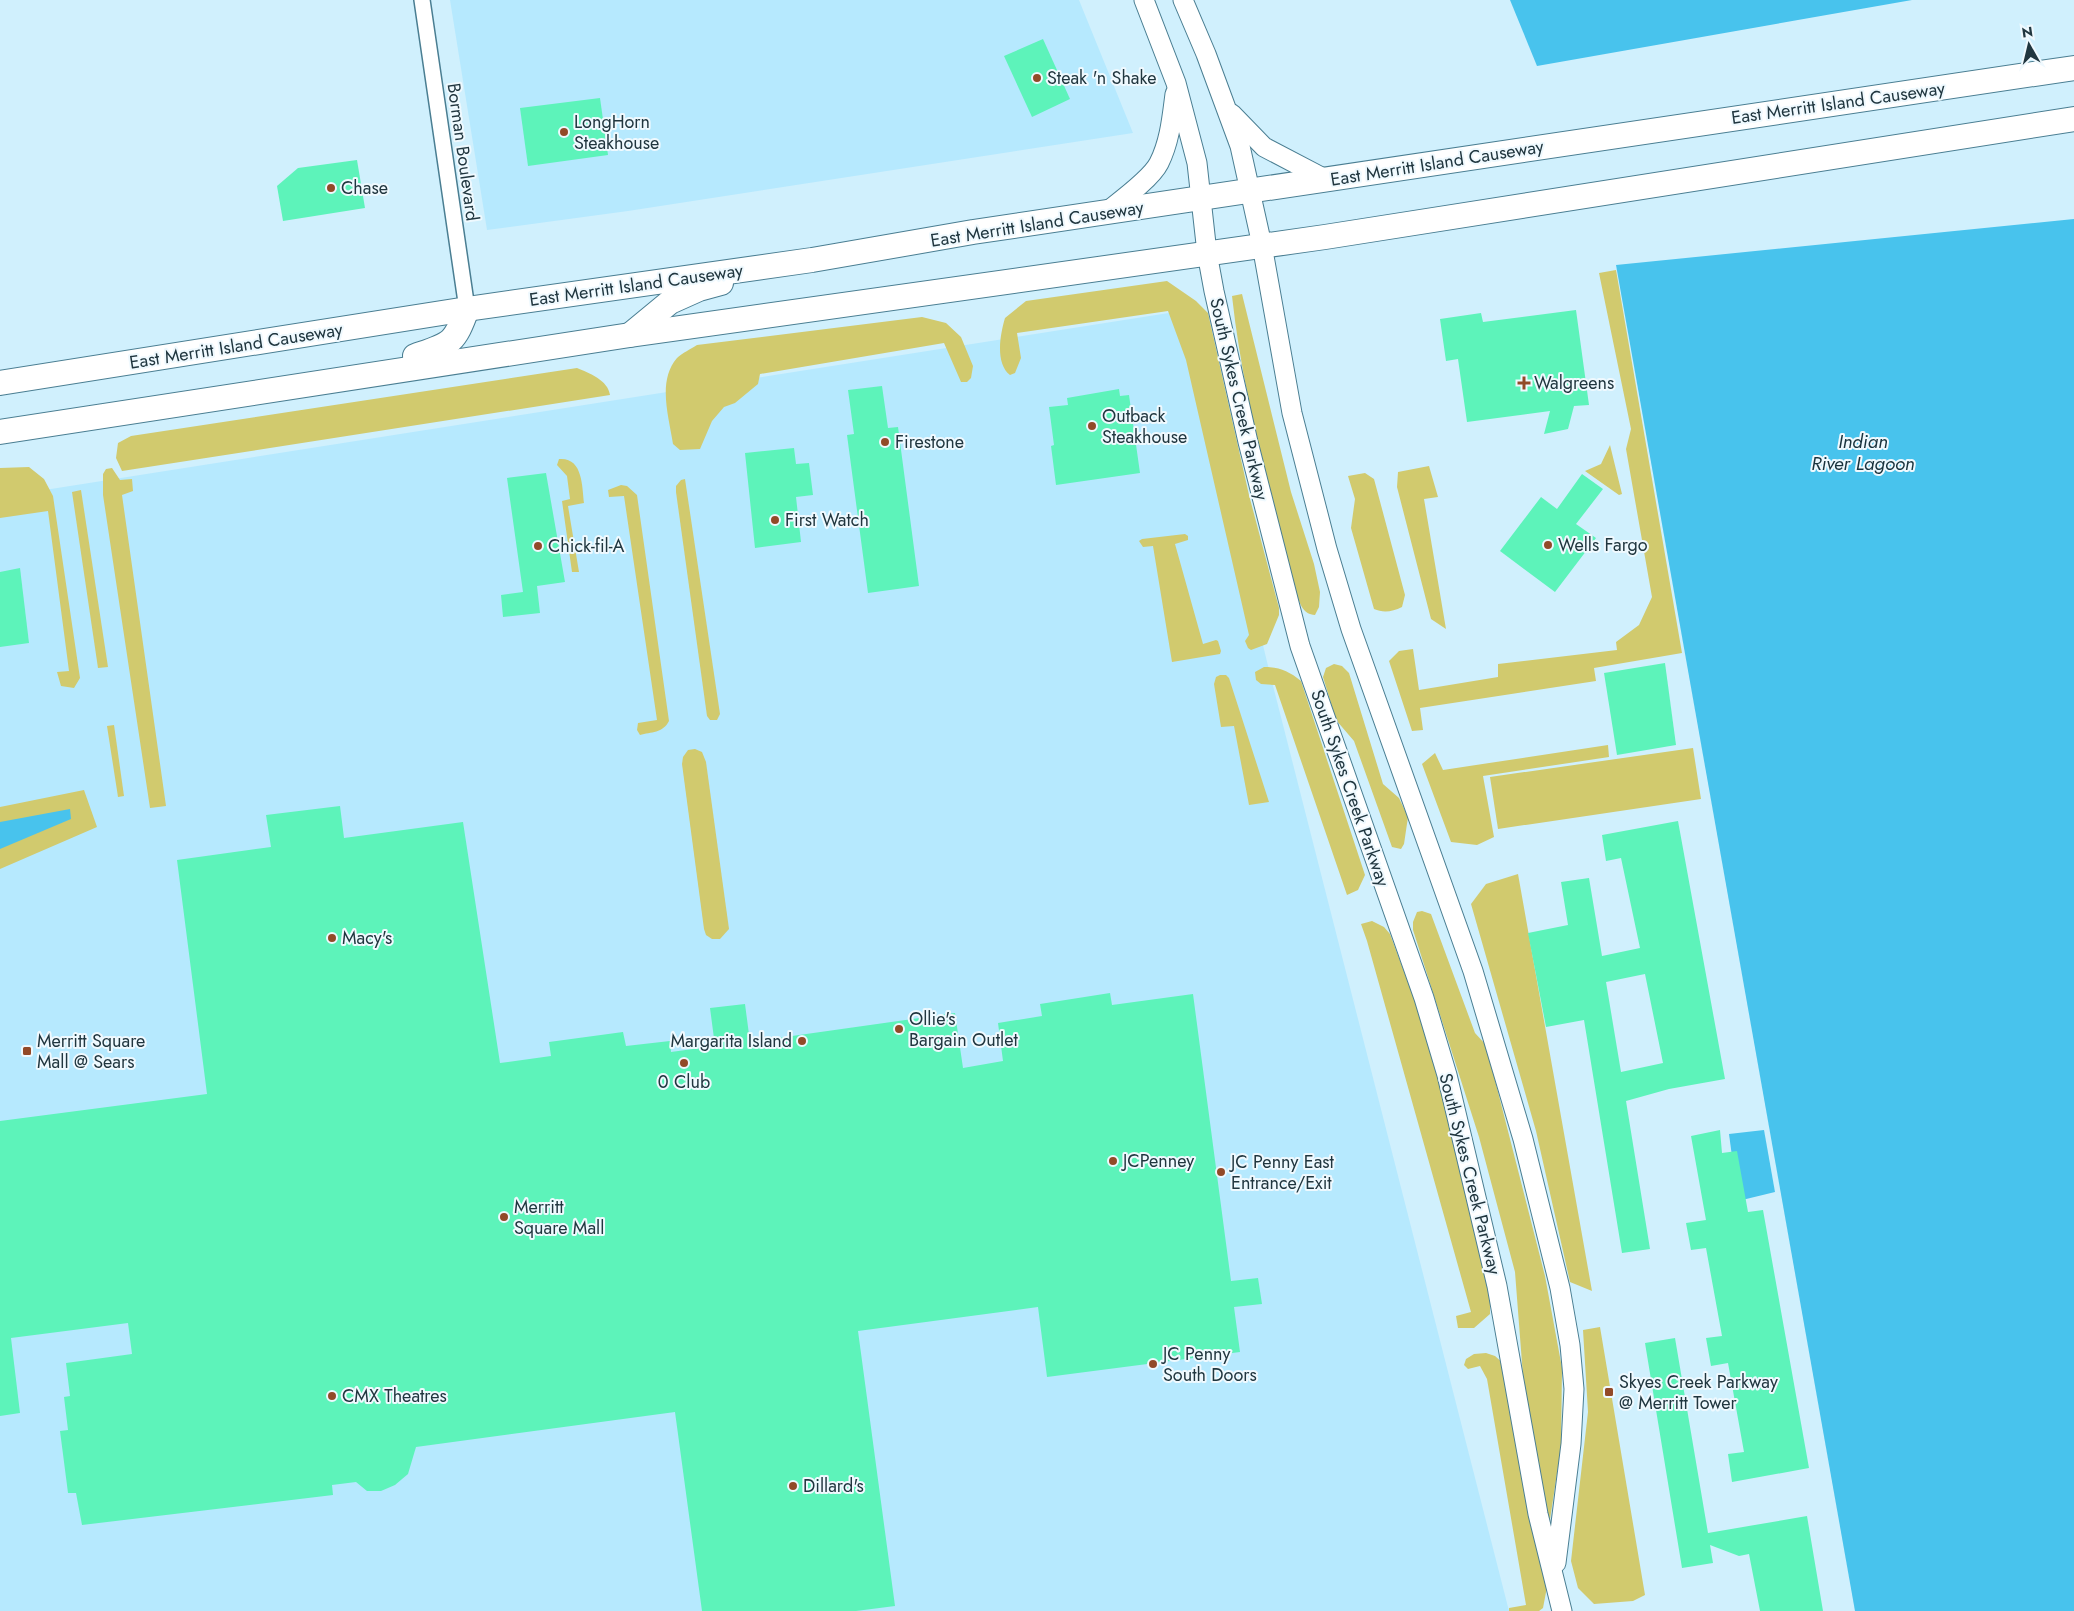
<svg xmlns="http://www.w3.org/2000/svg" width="2074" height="1611" font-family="Jost,sans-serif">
	<rect width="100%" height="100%" fill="#d0f0fd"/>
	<g fill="#b6e9fe">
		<path d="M 450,0 L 1079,0 L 1133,133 L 628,211 L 487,230 Z"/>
		<path d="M 1175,312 L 1193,354 L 1269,670 L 1509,1611 L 0,1611 L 0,497 Z"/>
	</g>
	<g fill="#d1ca6e">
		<path d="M 1616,270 L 1682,653 L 1594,668 L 1596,681 L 1420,708 L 1423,730 L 1412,731 L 1389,661 L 1399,651 L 1413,649 L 1419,690 L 1498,677 L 1498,664 L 1617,650 L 1616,642 L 1639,625 L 1652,597 L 1626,449 L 1631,429 L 1599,273 Z"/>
		<path d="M 1167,281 L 1196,301 L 1208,313 L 1249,495 L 1279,608 L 1279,615 L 1267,644 L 1251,650 L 1248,648 L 1245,641 L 1249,635 L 1186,360 L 1168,311 L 1017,333 L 1021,358 L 1015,373 L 1010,375 C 995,363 1000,335 1005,318 L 1026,301 Z"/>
		<path d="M 1242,294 L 1291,492 L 1314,564 L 1320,592 L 1319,607 L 1315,615 C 1303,614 1301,605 1297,596 C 1271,497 1243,397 1232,296 Z"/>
		<path d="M 922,317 L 946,323 L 961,337 L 973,366 L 971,378 L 967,382 L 961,382 L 944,343 L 760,374 L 758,384 L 735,403 L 724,407 L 712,421 L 700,449 L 680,450 L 673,444 C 669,417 657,381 677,358 C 682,353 691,349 697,345 Z"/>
		<path d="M 577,368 C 589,373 608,380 610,395 L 122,471 L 116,458 L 118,443 L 131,436 Z"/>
		<path d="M 1610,445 L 1622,494 L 1619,495 L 1585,471 L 1601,464 Z"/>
		<path d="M 559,459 C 583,457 582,486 584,503 L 568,506 L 579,572 L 572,572 L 562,501 L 570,499 L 567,476 L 557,465 Z"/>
		<path d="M 1429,466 L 1438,497 L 1424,499 L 1446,629 L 1431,619 L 1397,487 L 1398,472 Z"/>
		<path d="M 29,467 L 44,479 L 53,496 L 80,678 L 74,688 L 61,686 L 57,672 L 69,671 L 48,511 L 0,518 L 0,468 Z"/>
		<path d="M 112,468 L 120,480 L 132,479 L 133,491 L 122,495 L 166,806 L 150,808 L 103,495 L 103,474 L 106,469 Z"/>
		<path d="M 1365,473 L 1374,479 L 1405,595 L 1402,607 C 1392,612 1383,613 1374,609 L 1351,528 L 1355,499 L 1348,476 Z"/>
		<path d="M 685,479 L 720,714 L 717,720 L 710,720 L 707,716 L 676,492 L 676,486 L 681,480 Z"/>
		<path d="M 621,485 L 627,486 L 637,495 L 669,721 C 663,733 651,732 640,735 L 637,730 L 638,723 L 657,720 L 624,496 L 609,497 L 608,490 Z"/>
		<path d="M 81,490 L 108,667 L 98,668 L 72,492 Z"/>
		<path d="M 1185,534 L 1188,536 L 1188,540 L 1175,544 L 1203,644 L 1216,640 L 1218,641 L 1221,651 L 1220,654 L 1172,662 L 1153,546 L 1143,547 L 1139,541 L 1142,539 Z"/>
		<path d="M 1334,664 L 1342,666 L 1349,673 L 1383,784 L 1399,798 L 1408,817 L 1404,844 L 1401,849 L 1392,847 L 1354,741 L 1336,720 L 1323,677 L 1326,668 Z"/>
		<path d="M 1264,667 C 1279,667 1289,671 1301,681 L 1365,875 L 1358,890 L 1347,895 L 1275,685 L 1261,684 L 1256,680 L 1255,672 Z"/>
		<path d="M 1220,675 L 1226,675 L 1229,678 L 1269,802 L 1249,805 L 1234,726 L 1221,727 L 1214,684 L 1216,677 Z"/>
		<path d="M 114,725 L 124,796 L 118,797 L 107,726 Z"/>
		<path d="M 1608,745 L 1609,757 L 1483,776 L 1494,837 L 1477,845 L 1451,842 L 1422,764 L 1435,753 L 1443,770 Z"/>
		<path d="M 1693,748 L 1701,799 L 1498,829 L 1490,777 Z"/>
		<path d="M 695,749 L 702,752 L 706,762 L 729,929 L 720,939 L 712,939 L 706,935 L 704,929 L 682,764 L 683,757 L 688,750 Z"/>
		<path d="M 84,790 L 97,827 L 0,869 L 0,807 Z"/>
		<path d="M 1518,874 L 1592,1291 L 1570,1282 L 1536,1131 L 1471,904 L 1486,884 Z"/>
		<path d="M 1422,911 L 1431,914 L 1475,1033 L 1486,1045 L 1545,1276 L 1562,1368 L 1561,1447 L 1549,1526 L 1523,1376 L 1515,1272 L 1479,1137 L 1413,930 L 1413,922 L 1417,912 Z"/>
		<path d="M 1372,921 L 1384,927 L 1390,934 L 1419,1012 L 1436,1069 L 1490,1288 L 1490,1314 L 1474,1328 L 1458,1328 L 1456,1316 L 1471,1312 L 1367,941 L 1361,924 Z"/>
		<path d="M 1600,1327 L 1645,1595 L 1633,1601 L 1594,1604 L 1578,1588 L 1571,1561 L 1588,1412 L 1583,1330 Z"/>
		<path d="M 1486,1353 L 1495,1356 L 1505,1365 L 1547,1587 L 1543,1608 L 1539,1611 L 1509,1611 L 1509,1608 L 1526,1605 L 1487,1379 L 1480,1366 L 1468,1369 L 1464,1365 L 1466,1359 L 1474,1354 Z"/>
	</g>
	<g fill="#48c3ed">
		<path d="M 1510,0 L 1912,0 L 1537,66 Z"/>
		<path d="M 2074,219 L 2074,1611 L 1855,1611 L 1616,265 Z"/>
		<path d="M 70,809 L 71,819 L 0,849 L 0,822 Z"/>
		<path d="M 1764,1130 L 1775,1192 L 1738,1201 L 1729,1134 Z"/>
	</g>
	<g fill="#5df3ba" fill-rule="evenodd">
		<path d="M 1043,39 L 1070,99 L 1032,117 L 1004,56 Z"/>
		<path d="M 600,98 L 608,155 L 528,166 L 520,108 Z"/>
		<path d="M 357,160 L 365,208 L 283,221 L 277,186 L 298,168 Z"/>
		<path d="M 1576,310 L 1589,405 L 1574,406 L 1568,429 L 1544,434 L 1550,411 L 1467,422 L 1458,359 L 1446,361 L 1440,319 L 1481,313 L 1483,322 Z"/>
		<path d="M 882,386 L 888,428 L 898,427 L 919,586 L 868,593 L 847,435 L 854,434 L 848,390 Z"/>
		<path d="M 1119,389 L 1120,396 L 1129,395 L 1140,473 L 1056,485 L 1051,446 L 1054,445 L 1049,407 L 1068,405 L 1067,398 Z"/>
		<path d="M 794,448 L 796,464 L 809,463 L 813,495 L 796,497 L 801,542 L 755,548 L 745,453 Z"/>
		<path d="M 546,473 L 565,582 L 537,586 L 540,613 L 503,617 L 501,595 L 523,592 L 507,478 Z"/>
		<path d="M 1582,474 L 1603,489 L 1576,524 L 1596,538 L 1555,592 L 1500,551 L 1541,497 L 1557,509 Z"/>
		<path d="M 20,568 L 29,643 L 0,647 L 0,572 Z"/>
		<path d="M 1665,663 L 1676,745 L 1617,755 L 1604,673 Z"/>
		<path d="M 340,806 L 344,838 L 463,822 L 500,1063 L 551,1056 L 549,1042 L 623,1032 L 626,1046 L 670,1041 L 671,1052 L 715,1046 L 710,1008 L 745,1004 L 750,1042 L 955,1013 L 963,1068 L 1003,1061 L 998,1023 L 1042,1016 L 1040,1004 L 1110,993 L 1112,1005 L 1193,994 L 1231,1281 L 1258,1278 L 1262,1304 L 1234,1307 L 1240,1352 L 1047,1377 L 1038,1307 L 858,1331 L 895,1606 L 856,1611 L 702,1611 L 675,1412 L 416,1447 L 408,1474 L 395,1485 L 381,1491 L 367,1491 L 356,1482 L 332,1485 L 333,1495 L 82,1525 L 76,1493 L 68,1493 L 60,1431 L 68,1430 L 64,1397 L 70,1396 L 66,1363 L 132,1354 L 128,1323 L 11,1338 L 20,1413 L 0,1416 L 0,1121 L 207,1094 L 177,860 L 271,847 L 266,815 Z"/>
		<path d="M 1678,821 L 1725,1079 L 1669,1089 L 1626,1101 L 1650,1249 L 1622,1253 L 1584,1020 L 1546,1027 L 1528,933 L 1568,925 L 1561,882 L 1589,878 L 1602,956 L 1640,948 L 1621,858 L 1606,861 L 1602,835 ZM 1645,974 L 1663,1063 L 1621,1072 L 1606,982 Z"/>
		<path d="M 1720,1130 L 1722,1153 L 1737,1151 L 1748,1212 L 1763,1210 L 1809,1468 L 1732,1482 L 1728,1454 L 1744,1452 L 1728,1363 L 1711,1366 L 1706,1338 L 1722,1336 L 1706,1248 L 1691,1250 L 1686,1223 L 1706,1220 L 1691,1136 Z"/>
		<path d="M 1675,1338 L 1708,1533 L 1807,1516 L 1823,1611 L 1760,1611 L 1749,1554 L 1739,1556 L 1710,1545 L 1713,1563 L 1682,1568 L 1645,1343 Z"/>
	</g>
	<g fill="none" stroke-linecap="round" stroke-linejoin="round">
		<defs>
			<path id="minor" d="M 422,0 L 467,309"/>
			<g id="tertiary">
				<path d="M 1144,0 L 1176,83 L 1197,163 L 1207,253 L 1214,291 L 1248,442 L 1300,646 L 1424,998 L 1447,1075 L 1497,1286 L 1538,1514 L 1562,1611"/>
				<path d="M 1183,0 L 1206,54 L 1240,146 L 1262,245 L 1292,413 L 1327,549 L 1351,629 L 1473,971 L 1523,1139 L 1560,1288 L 1570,1345 L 1574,1389 L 1571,1444 L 1556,1563"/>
				<path d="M 1232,114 L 1264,147 L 1327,180"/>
				<path d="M 1105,213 C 1120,201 1151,179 1159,163 C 1170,141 1172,117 1175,94"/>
			</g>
			<g id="primary">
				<path d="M 630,335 L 670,302 L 699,289 L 721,283"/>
				<path d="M 415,356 C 450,344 454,345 467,309"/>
				<path d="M 0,383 L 467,309 L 812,260 L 973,232 L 2074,68"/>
				<path d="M 0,432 L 630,335 L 1325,237 L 2074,119"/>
			</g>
		</defs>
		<use href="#minor" stroke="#4a7e92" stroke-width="18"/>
		<use href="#tertiary" stroke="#4a7e92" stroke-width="21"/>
		<use href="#primary" stroke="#4a7e92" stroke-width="26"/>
		<use href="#minor" stroke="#fff" stroke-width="15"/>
		<use href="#tertiary" stroke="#fff" stroke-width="19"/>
		<use href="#primary" stroke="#fff" stroke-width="24"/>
	</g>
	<g fill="#924a28" stroke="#eff9fe" stroke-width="2">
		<circle cx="1037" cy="78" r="5"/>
		<circle cx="564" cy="132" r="5"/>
		<circle cx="331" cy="188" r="5"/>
		<path d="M1521.5 375.5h5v5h5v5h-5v5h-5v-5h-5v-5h5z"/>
		<circle cx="1092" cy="426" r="5"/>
		<circle cx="885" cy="442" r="5"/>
		<circle cx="775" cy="520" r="5"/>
		<circle cx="1548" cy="545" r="5"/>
		<circle cx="538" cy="546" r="5"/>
		<circle cx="332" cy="938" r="5"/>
		<circle cx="899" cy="1029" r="5"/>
		<circle cx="802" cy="1041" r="5"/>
		<rect x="22" y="1046" width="10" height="10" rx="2.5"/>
		<circle cx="684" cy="1063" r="5"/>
		<circle cx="1113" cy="1161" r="5"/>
		<circle cx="1221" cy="1172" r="5"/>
		<circle cx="504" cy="1217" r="5"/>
		<circle cx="1153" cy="1364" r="5"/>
		<rect x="1604" y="1387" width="10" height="10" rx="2.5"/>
		<circle cx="332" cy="1396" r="5"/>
		<circle cx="793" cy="1486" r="5"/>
	</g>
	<g text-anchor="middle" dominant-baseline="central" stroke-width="4" stroke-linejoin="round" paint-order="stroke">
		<g font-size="18" fill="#20363f" stroke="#eff9fe" text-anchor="start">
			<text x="1047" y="78">Steak 'n Shake</text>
			<text x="574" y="122">LongHorn<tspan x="574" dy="21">Steakhouse</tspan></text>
			<text x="341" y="188">Chase</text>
			<text x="1534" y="383">Walgreens</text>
			<text x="1102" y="416">Outback<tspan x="1102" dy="21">Steakhouse</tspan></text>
			<text x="895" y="442">Firestone</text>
			<text x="785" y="520">First Watch</text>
			<text x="1558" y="545">Wells Fargo</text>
			<text x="548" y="546">Chick-fil-A</text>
			<text x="342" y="938">Macy's</text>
			<text x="909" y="1019">Ollie's<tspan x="909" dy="21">Bargain Outlet</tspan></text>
			<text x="37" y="1041">Merritt Square<tspan x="37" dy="21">Mall @ Sears</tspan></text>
			<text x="792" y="1041" text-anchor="end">Margarita Island</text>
			<text x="684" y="1082" text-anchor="middle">0 Club</text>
			<text x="1123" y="1161">JCPenney</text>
			<text x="1231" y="1162">JC Penny East<tspan x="1231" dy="21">Entrance/Exit</tspan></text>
			<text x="514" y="1207">Merritt<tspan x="514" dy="21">Square Mall</tspan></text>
			<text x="1163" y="1354">JC Penny<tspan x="1163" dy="21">South Doors</tspan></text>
			<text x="1619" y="1382">Skyes Creek Parkway<tspan x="1619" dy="21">@ Merritt Tower</tspan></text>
			<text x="342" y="1396">CMX Theatres</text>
			<text x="803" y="1486">Dillard's</text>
		</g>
		<g font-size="18" fill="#20363f" stroke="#eff9fe">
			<text transform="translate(1838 103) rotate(-8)">East Merritt Island Causeway</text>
			<text transform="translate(463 152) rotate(82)">Borman Boulevard</text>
			<text transform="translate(1437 163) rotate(-9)">East Merritt Island Causeway</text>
			<text transform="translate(1037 224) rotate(-9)">East Merritt Island Causeway</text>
			<text transform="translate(636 285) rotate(-8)">East Merritt Island Causeway</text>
			<text transform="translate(236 346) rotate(-9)">East Merritt Island Causeway</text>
			<text transform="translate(1239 399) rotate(77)">South Sykes Creek Parkway</text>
			<text transform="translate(1350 788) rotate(71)">South Sykes Creek Parkway</text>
			<text transform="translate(1470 1174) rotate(76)">South Sykes Creek Parkway</text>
		</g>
		<g font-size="19" font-style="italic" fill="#19333d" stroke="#eff9fe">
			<text x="1863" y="441">Indian<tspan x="1863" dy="22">River Lagoon</tspan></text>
		</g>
	</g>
	<g transform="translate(2029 45) rotate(352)" stroke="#eff9fe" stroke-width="4" paint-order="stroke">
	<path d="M0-4L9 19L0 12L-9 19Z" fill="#20363f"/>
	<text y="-8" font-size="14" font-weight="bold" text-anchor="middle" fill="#20363f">N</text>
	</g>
</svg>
